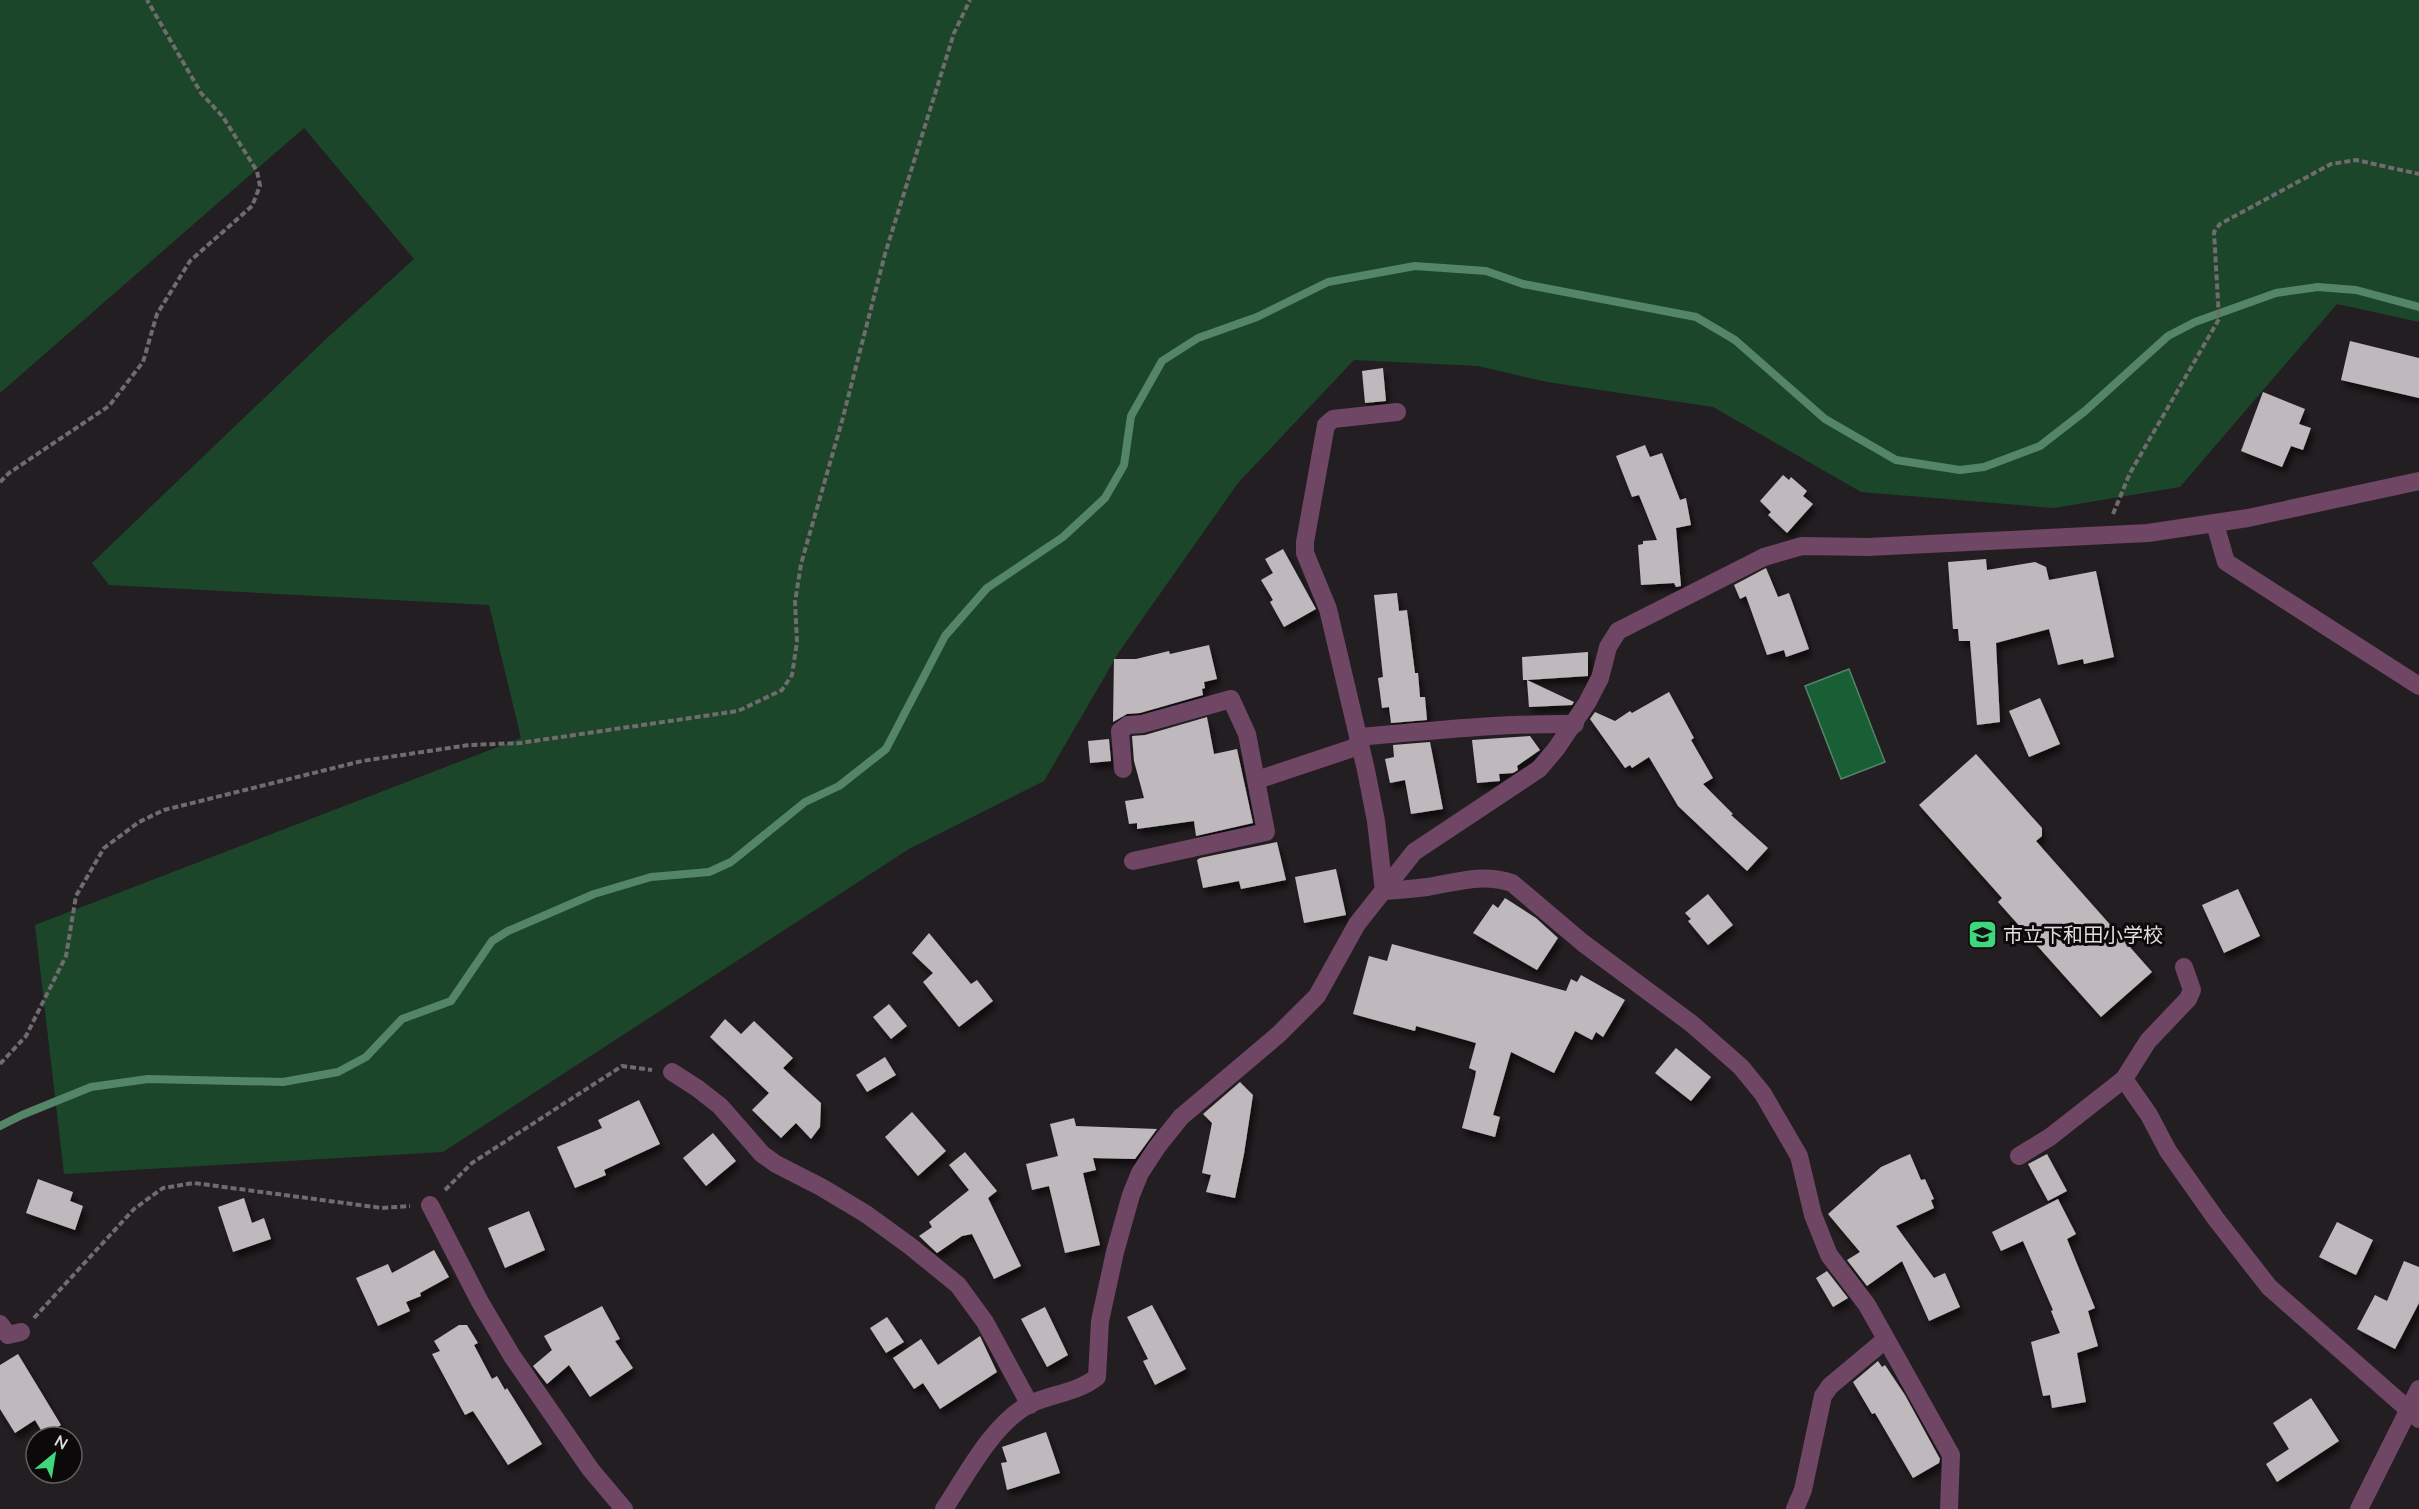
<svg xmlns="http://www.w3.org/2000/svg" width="2419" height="1509" font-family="'Nunito Sans','Noto Sans JP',sans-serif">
	<defs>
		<filter id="shadow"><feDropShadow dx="3.5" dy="6" stdDeviation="3" flood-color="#0009"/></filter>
	</defs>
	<rect width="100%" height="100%" fill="#231e21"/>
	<path fill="#1b462a" d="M 0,0 L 2419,0 L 2419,322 L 2337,304 L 2180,487 L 2054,508 L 1861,492 L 1713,407 L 1547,382 L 1478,366 L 1354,360 L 1238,483 L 1119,652 L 1044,781 L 909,849 L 443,1152 L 64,1174 L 35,925 L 521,738 L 489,605 L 109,585 L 92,563 L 327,338 L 414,259 L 304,128 L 0,393 Z"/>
	<path fill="#185f35" stroke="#548568" stroke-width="1.5" d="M 1849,669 L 1885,762 L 1841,779 L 1805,686 Z"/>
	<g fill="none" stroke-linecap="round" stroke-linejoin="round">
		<path stroke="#548568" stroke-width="8" d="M 0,1126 L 22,1115 L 91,1087 L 148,1079 L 283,1082 L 338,1072 L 366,1057 L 402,1019 L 451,1001 L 492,941 L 508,931 L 594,894 L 651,877 L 709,872 L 731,862 L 805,802 L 839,786 L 886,749 L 945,636 L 987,588 L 1063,537 L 1105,498 L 1124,465 L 1131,416 L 1162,361 L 1198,338 L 1257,317 L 1328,282 L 1415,266 L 1486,271 L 1523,284 L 1696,317 L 1735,340 L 1825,419 L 1896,460 L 1960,470 L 1984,467 L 2040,446 L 2085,411 L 2168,336 L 2195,322 L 2276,293 L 2318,287 L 2356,290 L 2419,307"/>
	</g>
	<g fill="#bfb9bd" filter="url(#shadow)">
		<path d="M 2350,341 L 2419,358 L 2419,398 L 2341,380 Z"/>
		<path d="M 1383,368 L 1386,401 L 1365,403 L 1362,371 Z"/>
		<path d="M 2263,392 L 2305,409 L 2299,424 L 2311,428 L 2303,450 L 2291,446 L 2282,467 L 2241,451 Z"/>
		<path d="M 1645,445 L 1650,457 L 1662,453 L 1680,500 L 1686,498 L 1691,525 L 1676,528 L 1681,586 L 1676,587 L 1674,583 L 1641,585 L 1638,545 L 1643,544 L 1643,541 L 1657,540 L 1639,495 L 1632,497 L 1616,456 Z"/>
		<path d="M 1783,475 L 1789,480 L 1791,477 L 1807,491 L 1803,496 L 1813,504 L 1787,533 L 1768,515 L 1771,512 L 1760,501 Z"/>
		<path d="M 1283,549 L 1316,609 L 1284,627 L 1270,602 L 1273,600 L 1261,580 L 1273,573 L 1265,559 Z"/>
		<path d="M 1986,559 L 1987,570 L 2035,562 L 2046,567 L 2049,580 L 2096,571 L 2114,657 L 2084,664 L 2083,659 L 2058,665 L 2049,629 L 1996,643 L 2000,722 L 1977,725 L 1970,641 L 1959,641 L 1958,629 L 1953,629 L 1948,562 Z"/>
		<path d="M 1766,568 L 1778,597 L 1789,593 L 1809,649 L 1786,657 L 1784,650 L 1767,655 L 1746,596 L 1740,599 L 1734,585 Z"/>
		<path d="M 1397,593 L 1399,611 L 1407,610 L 1415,673 L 1418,673 L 1420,697 L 1425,697 L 1427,720 L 1391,723 L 1389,707 L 1382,708 L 1378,678 L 1383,677 L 1374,595 Z"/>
		<path d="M 1209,645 L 1217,679 L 1204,682 L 1205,688 L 1202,689 L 1203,695 L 1140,713 L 1127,714 L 1113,722 L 1114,659 L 1136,659 L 1169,651 L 1170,654 Z"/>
		<path d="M 1588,652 L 1588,676 L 1527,680 L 1574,702 L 1572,705 L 1529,707 L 1527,680 L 1523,680 L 1522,657 Z"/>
		<path d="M 1669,692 L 1694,738 L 1691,740 L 1713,778 L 1703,784 L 1733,814 L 1731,815 L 1768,848 L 1747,871 L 1678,806 L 1649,757 L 1632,768 L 1630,765 L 1625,768 L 1590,719 L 1595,712 L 1615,721 L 1630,711 L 1632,713 Z"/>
		<path d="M 2040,698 L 2060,744 L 2029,757 L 2009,711 Z"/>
		<path d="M 1207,717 L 1214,754 L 1237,749 L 1253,823 L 1196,836 L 1194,821 L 1137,829 L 1137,823 L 1129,824 L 1125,801 L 1144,798 L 1134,761 L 1132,736 L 1145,735 Z"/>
		<path d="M 1530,736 L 1540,750 L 1517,766 L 1518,770 L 1513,773 L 1499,774 L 1500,781 L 1477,783 L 1472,740 Z"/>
		<path d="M 1109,739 L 1111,761 L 1090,763 L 1088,741 Z"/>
		<path d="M 1430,742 L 1443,809 L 1411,814 L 1405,780 L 1390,783 L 1385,759 L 1394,757 L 1393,745 Z"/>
		<path d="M 1976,754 L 2042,828 L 2042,836 L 2036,841 L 2152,972 L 2101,1017 L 1998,902 L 2002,898 L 1919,805 Z"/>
		<path d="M 1277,842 L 1286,880 L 1241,889 L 1239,881 L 1203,888 L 1197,860 L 1200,858 Z"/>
		<path d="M 1336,869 L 1346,915 L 1304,923 L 1295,877 Z"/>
		<path d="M 2238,889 L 2260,936 L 2224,953 L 2202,905 Z"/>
		<path d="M 1708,894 L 1733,925 L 1708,945 L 1688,921 L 1691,919 L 1685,913 Z"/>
		<path d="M 1505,898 L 1536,918 L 1558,938 L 1537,970 L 1473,933 L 1493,904 L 1498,908 Z"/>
		<path d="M 929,933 L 971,984 L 977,980 L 993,1001 L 959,1027 L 923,982 L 933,973 L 912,953 Z"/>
		<path d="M 1392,944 L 1566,991 L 1571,979 L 1577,982 L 1581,975 L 1625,1000 L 1603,1037 L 1596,1032 L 1592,1040 L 1575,1031 L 1554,1073 L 1511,1052 L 1493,1115 L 1500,1117 L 1495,1137 L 1462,1128 L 1475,1077 L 1476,1071 L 1469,1068 L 1476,1043 L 1416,1026 L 1415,1031 L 1353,1014 L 1369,956 L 1387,961 Z"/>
		<path d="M 889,1004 L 907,1026 L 891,1039 L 873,1017 Z"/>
		<path d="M 725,1019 L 741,1034 L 754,1021 L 793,1058 L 783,1068 L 821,1103 L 820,1127 L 811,1139 L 796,1123 L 781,1138 L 752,1110 L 769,1093 L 710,1037 Z"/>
		<path d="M 1676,1048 L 1711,1077 L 1691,1101 L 1655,1073 Z"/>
		<path d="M 885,1057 L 896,1075 L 867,1092 L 856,1075 Z"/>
		<path d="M 1240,1082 L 1253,1095 L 1244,1154 L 1235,1198 L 1206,1192 L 1211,1175 L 1202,1173 L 1212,1123 L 1203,1114 Z"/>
		<path d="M 639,1100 L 660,1144 L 604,1170 L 606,1175 L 575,1188 L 557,1147 L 602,1128 L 598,1120 Z"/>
		<path d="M 912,1112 L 946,1151 L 918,1176 L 885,1137 Z"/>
		<path d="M 1074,1118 L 1076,1126 L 1157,1129 L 1135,1159 L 1093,1158 L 1096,1170 L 1083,1173 L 1100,1245 L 1065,1253 L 1049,1186 L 1032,1190 L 1026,1164 L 1058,1156 L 1050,1124 Z"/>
		<path d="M 713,1133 L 736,1161 L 706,1186 L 683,1158 Z"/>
		<path d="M 965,1152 L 997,1191 L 988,1198 L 1021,1266 L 994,1279 L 972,1234 L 962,1236 L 937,1253 L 919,1236 L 932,1227 L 929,1222 L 969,1190 L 949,1165 Z"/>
		<path d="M 1910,1154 L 1921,1180 L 1925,1179 L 1934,1199 L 1931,1200 L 1934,1208 L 1896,1226 L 1934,1278 L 1945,1273 L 1960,1307 L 1929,1321 L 1902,1261 L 1867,1286 L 1847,1260 L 1860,1252 L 1828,1214 L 1881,1167 Z"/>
		<path d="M 2047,1154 L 2067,1191 L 2048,1201 L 2028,1164 Z"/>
		<path d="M 38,1179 L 73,1192 L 70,1201 L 83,1206 L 75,1230 L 26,1213 Z"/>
		<path d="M 244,1198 L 252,1223 L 264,1218 L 271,1239 L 233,1252 L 218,1207 Z"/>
		<path d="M 2058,1199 L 2076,1234 L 2067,1239 L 2095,1308 L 2088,1311 L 2098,1346 L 2077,1353 L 2086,1402 L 2052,1408 L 2050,1395 L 2043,1396 L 2031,1342 L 2060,1333 L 2051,1311 L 2053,1310 L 2023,1241 L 2001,1251 L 1992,1232 Z"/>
		<path d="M 529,1211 L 545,1250 L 505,1268 L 488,1228 Z"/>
		<path d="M 2337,1222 L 2373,1240 L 2356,1275 L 2319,1257 Z"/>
		<path d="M 434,1250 L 449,1277 L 420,1293 L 421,1296 L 406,1302 L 410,1311 L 378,1326 L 356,1278 L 388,1264 L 392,1273 Z"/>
		<path d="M 2404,1261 L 2419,1267 L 2419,1303 L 2395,1349 L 2357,1329 L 2375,1295 L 2387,1301 Z"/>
		<path d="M 1827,1271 L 1848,1298 L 1833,1307 L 1816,1278 Z"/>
		<path d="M 1152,1305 L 1186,1369 L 1155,1385 L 1143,1361 L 1148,1359 L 1127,1317 Z"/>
		<path d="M 602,1306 L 620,1339 L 615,1341 L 633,1368 L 590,1397 L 569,1365 L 547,1384 L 533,1366 L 552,1350 L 544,1336 Z"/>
		<path d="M 1045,1307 L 1068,1355 L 1047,1367 L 1021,1319 Z"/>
		<path d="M 887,1317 L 904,1342 L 886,1353 L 870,1328 Z"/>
		<path d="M 459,1325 L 467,1325 L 478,1343 L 474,1345 L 492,1379 L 497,1376 L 505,1390 L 507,1388 L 542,1444 L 508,1465 L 473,1411 L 465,1415 L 432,1354 L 440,1351 L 434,1341 Z"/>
		<path d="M 980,1336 L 997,1372 L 940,1409 L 923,1383 L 914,1389 L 893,1358 L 921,1339 L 938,1365 Z"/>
		<path d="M 18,1354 L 61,1425 L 44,1435 L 35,1420 L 15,1433 L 0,1409 L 0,1365 Z"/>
		<path d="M 1878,1361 L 1882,1367 L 1885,1365 L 1905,1395 L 1940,1459 L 1939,1463 L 1913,1478 L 1875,1413 L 1872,1414 L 1853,1382 Z"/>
		<path d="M 2311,1398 L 2339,1441 L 2277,1482 L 2266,1464 L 2289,1449 L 2273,1423 Z"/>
		<path d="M 1046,1432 L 1060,1473 L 1007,1490 L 1001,1463 L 1007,1462 L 1002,1447 Z"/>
	</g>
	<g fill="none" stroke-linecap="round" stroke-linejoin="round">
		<g stroke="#6f6b6e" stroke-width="4" stroke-dasharray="6 3" stroke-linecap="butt">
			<path d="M 0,482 L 9,473 L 109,406 L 143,362 L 157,314 L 190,261 L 252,206 L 260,186 L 257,171 L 223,117 L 201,93 L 147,0"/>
			<path d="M 2113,514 L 2130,473 L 2219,319 L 2214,232 L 2220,224 L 2331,164 L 2356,160 L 2419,174"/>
			<path d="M 0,1064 L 26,1036 L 66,956 L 76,896 L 104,848 L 139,822 L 164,810 L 362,761 L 469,745 L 520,743 L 738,711 L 782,690 L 792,675 L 797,642 L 795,602 L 801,564 L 842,421 L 885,254 L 954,33 L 970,0"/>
			<path d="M 445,1190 L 472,1163 L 622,1066 L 652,1070"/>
			<path d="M 34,1318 L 134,1209 L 163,1188 L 194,1183 L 382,1208 L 410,1206"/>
		</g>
		<g stroke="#6f4664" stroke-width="18">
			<path d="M 2215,524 L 2226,562 L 2419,686"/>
			<path d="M 1358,737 C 1430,731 1502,723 1575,724"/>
			<path d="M 1123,769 L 1120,731 L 1128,725 L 1142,724 L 1231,699 L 1247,734 L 1266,832 L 1133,861"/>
			<path d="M 1257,780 L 1359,746"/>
			<path d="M 1384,891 C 1399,890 1413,889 1427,887 C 1457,882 1482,873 1512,883 L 1583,943 L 1692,1024 L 1741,1067 L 1763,1094 L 1799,1156 L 1813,1215 L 1829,1255 L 1867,1305 L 1951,1455 L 1949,1509"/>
			<path d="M 1384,891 L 1376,821 L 1366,770 L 1328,609 L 1305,553 L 1305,542 L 1326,425 L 1333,419 L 1397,412"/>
			<path d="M 672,1072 L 697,1088 L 720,1106 L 762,1154 L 776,1164 L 821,1187 L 866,1214 L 910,1246 L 958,1285 L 985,1322 L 1030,1405"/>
			<path d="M 2124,1079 L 2149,1115 L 2168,1151 L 2216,1219 L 2269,1287 L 2419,1419"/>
			<path d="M 2019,1156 L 2050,1137 L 2124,1079 L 2148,1041 L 2188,999 L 2192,990 L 2184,967"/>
			<path d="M 430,1205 L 480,1302 L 512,1356 L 591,1470 L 624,1509"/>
			<path d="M 0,1324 L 8,1335 L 21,1332"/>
			<path d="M 944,1509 C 966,1476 992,1425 1028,1405 C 1050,1394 1077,1393 1097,1377 L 1100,1321 L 1115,1252 L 1131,1195 L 1140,1173 L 1157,1147 L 1181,1117 L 1279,1034 L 1317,996 L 1357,924 L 1414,852 L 1539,769 L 1556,749 L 1587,703 L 1600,678 L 1608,647 L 1618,631 L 1764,557 L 1802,546 L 1868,547 L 2148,533 L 2248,518 L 2419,481"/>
			<path d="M 1795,1509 L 1803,1490 L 1823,1396 L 1830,1386 L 1885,1340"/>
			<path d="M 2359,1509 L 2419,1389"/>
		</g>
	</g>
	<defs>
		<symbol id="school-square" viewBox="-11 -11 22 22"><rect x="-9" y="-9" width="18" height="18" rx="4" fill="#3fd77d" stroke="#0b090a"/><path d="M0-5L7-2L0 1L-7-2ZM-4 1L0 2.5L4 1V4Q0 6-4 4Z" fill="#111"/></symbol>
	</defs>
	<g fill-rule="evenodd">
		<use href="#school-square" x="1966" y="918" width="33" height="33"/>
	</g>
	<g text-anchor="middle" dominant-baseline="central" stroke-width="6" stroke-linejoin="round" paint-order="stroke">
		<g font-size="20" fill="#e0dddf" stroke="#0b090a" text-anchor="start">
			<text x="2003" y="935">市立下和田小学校</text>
		</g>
	</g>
	<g transform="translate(54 1455) rotate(30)"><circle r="28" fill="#0b090a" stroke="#605e5f" stroke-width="1.5"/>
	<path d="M0-4.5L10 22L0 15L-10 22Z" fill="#3fd77d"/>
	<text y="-9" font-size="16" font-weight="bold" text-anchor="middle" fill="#e0dddf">N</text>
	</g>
</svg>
